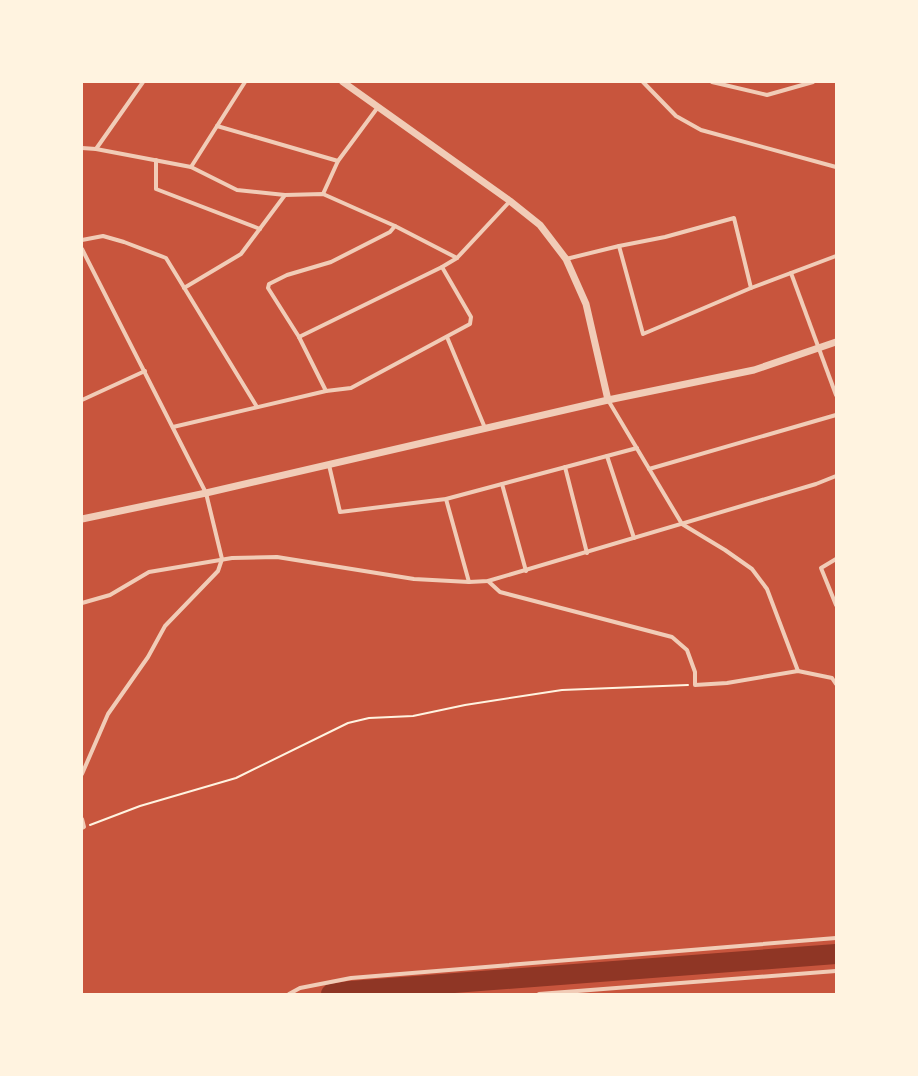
<svg xmlns="http://www.w3.org/2000/svg" width="918" height="1076" font-family="Figtree,sans-serif">
	<rect width="100%" height="100%" fill="#c8553d"/>
	<g fill="none" stroke-linecap="round" stroke-linejoin="round">
		<path stroke="#8f3625" stroke-width="20" d="M 331,994 L 350,991 L 836,954"/>
		<path stroke="#fff3e0" stroke-width="2" d="M 90,825 L 140,806 L 236,778 L 348,723 L 369,718 L 413,716 L 465,705 L 562,690 L 688,685"/>
		<g stroke="#f1ccb7" stroke-width="4">
			<path d="M 643,82 L 676,116 L 701,130 L 836,167"/>
			<path d="M 712,82 L 767,95 L 813,82"/>
			<path d="M 217,126 L 338,161"/>
			<path d="M 82,148 L 96,149 L 191,167 L 237,190 L 285,195 L 323,194 L 395,226 L 457,258"/>
			<path d="M 96,149 L 143,82"/>
			<path d="M 156,160 L 156,189 L 260,229"/>
			<path d="M 191,167 L 245,82"/>
			<path d="M 323,194 L 338,161 L 378,107"/>
			<path d="M 82,240 L 103,236 L 124,242 L 166,258 L 257,407"/>
			<path d="M 619,246 L 643,334 L 751,288 L 836,256"/>
			<path d="M 82,249 L 206,493 L 222,559 L 218,571 L 165,626 L 148,657 L 108,714 L 82,774"/>
			<path d="M 566,259 L 619,246 L 665,237 L 734,218 L 751,288"/>
			<path d="M 791,273 L 836,395"/>
			<path d="M 184,288 L 241,254 L 285,195"/>
			<path d="M 299,337 L 442,267 L 457,258 L 510,201"/>
			<path d="M 447,337 L 485,428"/>
			<path d="M 326,391 L 299,337 L 268,288 L 269,284 L 287,275 L 331,262 L 390,232 L 395,226"/>
			<path d="M 82,400 L 145,371"/>
			<path d="M 608,400 L 682,524 L 725,550 L 752,569 L 767,589 L 798,671"/>
			<path d="M 173,427 L 326,391 L 351,388 L 470,324 L 471,317 L 442,267"/>
			<path d="M 607,456 L 634,538"/>
			<path d="M 329,465 L 340,512 L 446,499 L 637,448"/>
			<path d="M 565,467 L 587,553"/>
			<path d="M 649,469 L 836,415"/>
			<path d="M 502,484 L 526,571"/>
			<path d="M 446,499 L 469,582"/>
			<path d="M 836,559 L 821,568 L 836,605"/>
			<path d="M 488,581 L 500,592 L 672,637 L 687,650 L 695,672 L 695,685 L 727,683 L 798,671 L 832,678 L 836,684"/>
			<path d="M 82,603 L 110,595 L 149,572 L 232,558 L 277,557 L 414,579 L 469,582 L 488,581 L 816,484 L 836,476"/>
			<path d="M 82,819 L 84,827 L 82,828"/>
			<path d="M 289,994 L 300,988 L 351,978 L 836,938"/>
			<path d="M 539,994 L 836,971"/>
		</g>
		<g stroke="#f1ccb7" stroke-width="7">
			<path d="M 343,82 L 510,201 L 540,225 L 566,259 L 586,304 L 608,400"/>
			<path d="M 82,519 L 206,493 L 608,400 L 754,370 L 836,342"/>
		</g>
	</g>
	<rect width="918" height="1076" fill="none" stroke="#fff3e0" stroke-width="166"/>
</svg>
